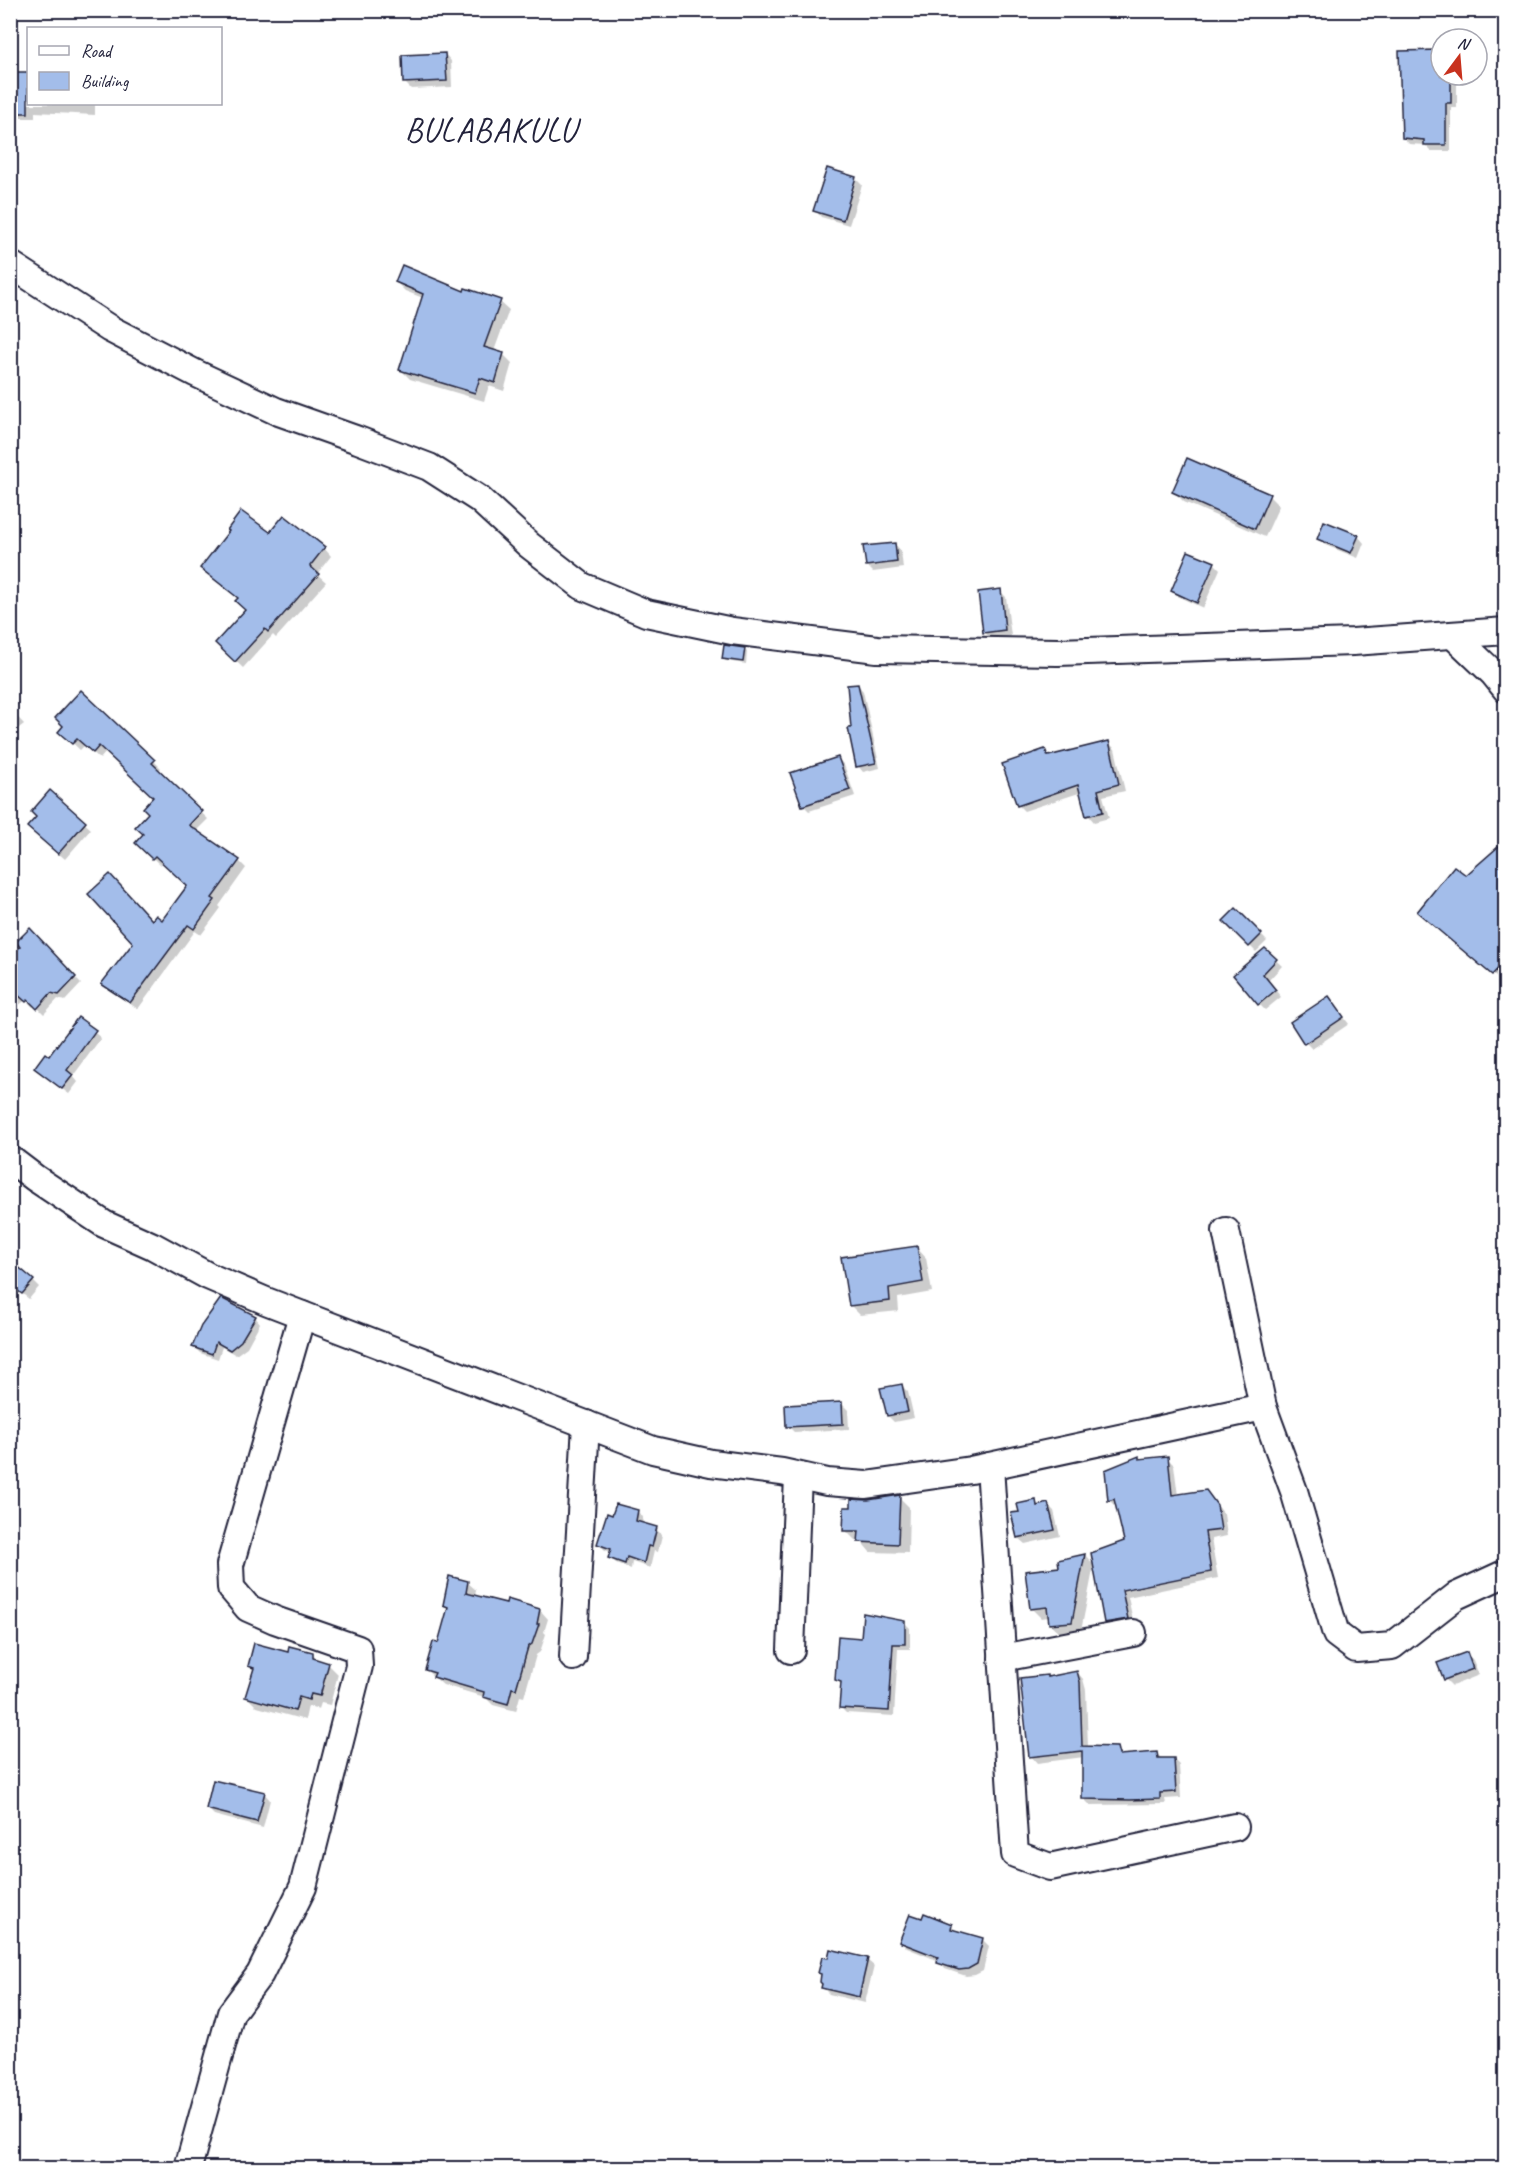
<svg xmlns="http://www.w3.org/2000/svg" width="1516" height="2179" font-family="Caveat,sans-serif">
	<rect width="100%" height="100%" fill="#fff"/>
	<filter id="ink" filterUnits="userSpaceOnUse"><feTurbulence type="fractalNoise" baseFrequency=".0167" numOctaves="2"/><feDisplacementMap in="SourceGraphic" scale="12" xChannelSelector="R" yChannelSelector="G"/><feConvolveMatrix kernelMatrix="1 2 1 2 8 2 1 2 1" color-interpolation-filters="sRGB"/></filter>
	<g filter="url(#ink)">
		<g fill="#0003">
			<path d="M 529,10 L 547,10 L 546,14 Z"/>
			<path d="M 1427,49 L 1441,49 L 1441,75 L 1457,75 L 1457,108 L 1451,108 L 1451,151 L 1431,151 L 1425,145 L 1409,144 L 1403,137 Z"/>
			<path d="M 445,54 L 451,61 L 452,87 L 411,89 L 405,83 Z"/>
			<path d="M 10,73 L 28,74 L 28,104 L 95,104 L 95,115 L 35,112 L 35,118 L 10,118 Z"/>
			<path d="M 855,178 L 862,185 L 849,225 L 821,217 L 815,210 Z"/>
			<path d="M 396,282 L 464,293 L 500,302 L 509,310 L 494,351 L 503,354 L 512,363 L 504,391 L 489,386 L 484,401 L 410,379 L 401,370 L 423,298 L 405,291 Z"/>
			<path d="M 1188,460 L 1269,496 L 1279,506 L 1265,537 L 1184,502 L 1174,492 Z"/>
			<path d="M 270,534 L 324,548 L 331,556 L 317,574 L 326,582 L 276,638 L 273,635 L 243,668 L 217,643 L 247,610 L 239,599 L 202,568 Z"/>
			<path d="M 1358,536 L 1364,543 L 1358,558 L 1325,545 L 1319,539 Z"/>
			<path d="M 895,544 L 901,551 L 903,568 L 873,572 L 867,566 Z"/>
			<path d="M 1214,563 L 1220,569 L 1203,608 L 1179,597 L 1173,591 Z"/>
			<path d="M 1000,591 L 1006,597 L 1011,636 L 991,638 L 984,632 Z"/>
			<path d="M 744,649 L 747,652 L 746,664 L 726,661 L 723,659 Z"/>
			<path d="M 858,685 L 863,691 L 880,768 L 863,772 L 858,766 L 852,729 Z"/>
			<path d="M 10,709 L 24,724 L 10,735 Z"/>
			<path d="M 60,731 L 154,761 L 161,768 L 158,771 L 208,819 L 196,831 L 239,861 L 246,868 L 219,906 L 221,908 L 201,935 L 195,931 L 138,1009 L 110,991 L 103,984 L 152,922 L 163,922 L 189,886 L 163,862 L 160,865 L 137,843 L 145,834 L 155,797 L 106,752 L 100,759 L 85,745 L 80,750 Z"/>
			<path d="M 1108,742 L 1115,749 L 1125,791 L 1103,796 L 1109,818 L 1094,822 L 1088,815 L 1082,792 L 1024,811 L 1018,805 L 1045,751 L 1051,757 Z"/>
			<path d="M 838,759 L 844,765 L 855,796 L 809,811 L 803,805 Z"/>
			<path d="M 50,792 L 91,829 L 65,859 L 35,833 L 38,817 Z"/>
			<path d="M 1506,842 L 1506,979 L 1502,982 L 1471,956 L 1466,877 Z"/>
			<path d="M 1236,910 L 1267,941 L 1256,952 L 1225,921 Z"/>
			<path d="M 30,930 L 81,984 L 65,1001 L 58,999 L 44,1014 L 35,1005 L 33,1007 L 26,1000 L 19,1005 L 10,997 L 10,949 Z"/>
			<path d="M 1265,950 L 1282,966 L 1268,981 L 1281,997 L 1265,1010 L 1259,1004 Z"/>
			<path d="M 1329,998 L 1349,1024 L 1312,1049 L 1306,1043 Z"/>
			<path d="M 78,1019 L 101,1038 L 73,1076 L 78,1082 L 69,1094 L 42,1074 L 49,1058 Z"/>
			<path d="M 917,1248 L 926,1258 L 932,1292 L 898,1298 L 899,1311 L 860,1315 L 850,1305 Z"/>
			<path d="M 33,1281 L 39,1287 L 29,1299 L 10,1284 Z"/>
			<path d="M 255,1317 L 260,1323 L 247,1347 L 236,1355 L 222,1347 L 218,1359 L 200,1353 L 194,1347 Z"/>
			<path d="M 901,1385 L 908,1392 L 914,1418 L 894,1422 L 888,1416 Z"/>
			<path d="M 842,1404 L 848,1410 L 849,1429 L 794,1432 L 788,1426 Z"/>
			<path d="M 1139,1457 L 1142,1461 L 1167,1458 L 1174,1465 L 1178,1496 L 1206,1491 L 1224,1514 L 1227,1536 L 1211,1539 L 1218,1578 L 1128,1597 L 1134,1625 L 1112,1630 L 1105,1623 L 1126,1542 L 1116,1507 L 1109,1500 Z"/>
			<path d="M 899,1497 L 909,1507 L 908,1553 L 870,1552 L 860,1540 L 855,1540 L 845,1530 L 852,1508 L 868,1501 Z"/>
			<path d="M 1035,1501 L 1040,1506 L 1048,1505 L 1054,1511 L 1060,1536 L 1025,1544 L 1018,1538 L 1021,1513 Z"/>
			<path d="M 637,1511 L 643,1517 L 642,1525 L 656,1529 L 662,1535 L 658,1552 L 654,1551 L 650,1568 L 632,1562 L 631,1569 L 616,1563 L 610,1557 L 611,1552 L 605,1550 L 599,1544 L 613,1516 Z"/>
			<path d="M 1085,1555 L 1094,1565 L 1081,1631 L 1060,1633 L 1050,1624 L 1049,1617 L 1041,1618 L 1031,1608 L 1060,1568 L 1059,1562 Z"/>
			<path d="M 467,1582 L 476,1590 L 475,1596 L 540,1610 L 548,1619 L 544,1632 L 546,1634 L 540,1652 L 536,1655 L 524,1697 L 520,1696 L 516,1711 L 493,1705 L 485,1697 L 443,1685 L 426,1670 L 439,1645 L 449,1609 L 445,1605 Z"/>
			<path d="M 904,1622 L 910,1628 L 910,1649 L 898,1649 L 894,1716 L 846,1713 L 840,1707 L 842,1685 L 837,1680 L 862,1639 Z"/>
			<path d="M 312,1653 L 320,1662 L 328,1664 L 338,1674 L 330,1705 L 321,1703 L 319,1709 L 308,1706 L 305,1720 L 257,1707 L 247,1697 L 255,1671 L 249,1666 L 289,1654 Z"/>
			<path d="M 1466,1653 L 1473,1660 L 1479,1675 L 1452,1686 L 1446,1680 L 1439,1664 Z"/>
			<path d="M 1077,1672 L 1083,1679 L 1086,1690 L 1088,1747 L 1116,1748 L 1123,1756 L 1157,1754 L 1163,1760 L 1173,1759 L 1179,1765 L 1181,1798 L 1165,1799 L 1166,1804 L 1090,1805 L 1083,1798 L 1084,1757 L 1037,1763 L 1031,1756 L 1048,1678 Z"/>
			<path d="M 264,1793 L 270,1800 L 263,1828 L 214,1815 L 208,1809 Z"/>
			<path d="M 951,1926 L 958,1932 L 982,1939 L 989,1946 L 983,1971 L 975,1975 L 966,1976 L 945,1969 L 939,1961 L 907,1948 L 901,1942 Z"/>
			<path d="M 867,1960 L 874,1966 L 865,2003 L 829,1994 L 823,1988 L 823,1976 L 819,1973 Z"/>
		</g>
		<g fill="#a3bdea" stroke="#22223b" stroke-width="1.5">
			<path d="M 1441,50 L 1441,75 L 1451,75 L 1451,103 L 1446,103 L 1446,145 L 1424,145 L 1424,140 L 1402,138 L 1399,51 Z"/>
			<path d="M 445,53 L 447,81 L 403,83 L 402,55 Z"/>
			<rect x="10" y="72" width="18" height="41"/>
			<path d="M 827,168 L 856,177 L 843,220 L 813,211 Z"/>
			<path d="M 402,265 L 464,291 L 465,288 L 501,300 L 484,347 L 504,353 L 495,383 L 480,378 L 475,393 L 399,370 L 423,294 L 395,282 Z"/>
			<path d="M 1187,458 L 1270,494 L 1255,529 L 1172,492 Z"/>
			<path d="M 241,511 L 270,532 L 284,515 L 325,547 L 310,566 L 319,574 L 268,632 L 265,629 L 235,662 L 215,643 L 245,610 L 235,601 L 238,598 L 200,568 L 229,531 L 227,530 Z"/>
			<path d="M 1324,521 L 1359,535 L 1351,553 L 1317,539 Z"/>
			<path d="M 895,543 L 897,562 L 866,566 L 863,546 Z"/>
			<path d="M 1188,551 L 1215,562 L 1197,603 L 1171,591 Z"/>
			<path d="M 1001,589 L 1005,630 L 983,633 L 978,592 Z"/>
			<path d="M 724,645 L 745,648 L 743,662 L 722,659 Z"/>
			<path d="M 858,684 L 876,763 L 856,767 L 848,728 L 851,728 L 847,685 Z"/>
			<path d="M 81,690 L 155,760 L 152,763 L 202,811 L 189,825 L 240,860 L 212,898 L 215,900 L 194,929 L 188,925 L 130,1003 L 101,984 L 133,943 L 88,894 L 110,874 L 152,920 L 156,915 L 162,920 L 187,886 L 155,856 L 152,859 L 135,843 L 143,834 L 135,827 L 148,813 L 143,808 L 153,797 L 99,746 L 93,753 L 77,739 L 72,744 L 58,732 L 63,726 L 55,718 Z"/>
			<path d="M 1109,741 L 1119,784 L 1098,790 L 1103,812 L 1086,816 L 1078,785 L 1017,806 L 1002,764 L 1045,749 L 1048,756 Z"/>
			<path d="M 838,757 L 850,790 L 802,806 L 790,773 Z"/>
			<path d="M 50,790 L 86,822 L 58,854 L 27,827 L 36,817 L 31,812 Z"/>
			<path d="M 1506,840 L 1506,960 L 1492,975 L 1417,912 L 1454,866 L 1466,875 Z"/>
			<path d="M 1236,908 L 1262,934 L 1249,947 L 1223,921 Z"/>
			<path d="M 30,928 L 76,977 L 59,995 L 51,993 L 37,1009 L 28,1000 L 26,1002 L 18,995 L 10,1001 L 10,954 L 20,947 L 16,942 Z"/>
			<path d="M 1265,948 L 1277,959 L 1263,974 L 1276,990 L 1258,1005 L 1233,975 Z"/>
			<path d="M 1329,996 L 1344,1017 L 1304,1044 L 1290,1022 Z"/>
			<path d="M 78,1017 L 96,1030 L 67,1070 L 73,1075 L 62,1089 L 34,1068 L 45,1053 L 49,1056 Z"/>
			<path d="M 917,1246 L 923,1282 L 889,1288 L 890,1301 L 849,1306 L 841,1257 Z"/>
			<path d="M 10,1260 L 34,1280 L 22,1294 L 10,1285 Z"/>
			<path d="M 221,1298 L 256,1316 L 241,1341 L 230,1350 L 216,1342 L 212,1354 L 192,1347 L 201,1326 Z"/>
			<path d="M 902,1384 L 908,1412 L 887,1416 L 880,1388 Z"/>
			<path d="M 842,1402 L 843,1424 L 786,1427 L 785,1405 Z"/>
			<path d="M 1139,1456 L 1139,1459 L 1168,1456 L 1172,1495 L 1206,1490 L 1217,1505 L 1221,1530 L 1205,1532 L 1211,1572 L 1122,1590 L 1128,1619 L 1104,1623 L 1091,1553 L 1124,1541 L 1114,1499 L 1108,1501 L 1105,1470 Z"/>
			<path d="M 900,1495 L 898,1544 L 858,1542 L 859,1531 L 843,1531 L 844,1507 L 851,1507 L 851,1499 L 868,1500 Z"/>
			<path d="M 1036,1500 L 1037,1506 L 1048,1503 L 1055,1530 L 1017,1538 L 1011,1513 L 1019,1512 L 1017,1504 Z"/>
			<path d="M 616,1504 L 638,1510 L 636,1521 L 657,1527 L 652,1547 L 648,1546 L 644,1563 L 627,1557 L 625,1564 L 608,1558 L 611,1549 L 597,1544 L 607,1513 L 612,1515 Z"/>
			<path d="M 1085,1554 L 1072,1622 L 1049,1624 L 1047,1607 L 1030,1609 L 1025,1571 L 1059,1567 L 1058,1560 Z"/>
			<path d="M 449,1576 L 468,1581 L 466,1593 L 506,1603 L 507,1599 L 540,1609 L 537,1624 L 539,1624 L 532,1644 L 528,1647 L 516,1689 L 512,1688 L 508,1704 L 483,1697 L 484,1692 L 433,1677 L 435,1673 L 425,1670 L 433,1642 L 438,1643 L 448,1607 L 443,1605 Z"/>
			<path d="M 863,1613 L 905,1621 L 905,1644 L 893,1644 L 889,1711 L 839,1708 L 841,1682 L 835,1680 L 838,1636 L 861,1638 Z"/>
			<path d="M 254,1643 L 288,1652 L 289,1646 L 313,1652 L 313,1658 L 329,1663 L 320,1696 L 311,1694 L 309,1700 L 299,1697 L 295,1711 L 245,1697 L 254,1668 L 248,1666 Z"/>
			<path d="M 1467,1652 L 1473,1669 L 1444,1680 L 1437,1663 Z"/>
			<path d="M 1077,1671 L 1080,1682 L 1082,1746 L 1117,1747 L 1119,1755 L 1157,1752 L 1158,1758 L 1174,1758 L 1176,1792 L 1160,1793 L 1160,1799 L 1130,1800 L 1082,1799 L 1082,1751 L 1029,1757 L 1020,1678 L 1047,1675 L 1047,1677 Z"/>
			<path d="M 213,1780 L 265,1792 L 257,1822 L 206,1809 Z"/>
			<path d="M 924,1913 L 952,1924 L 951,1929 L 983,1938 L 977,1964 L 968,1969 L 959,1970 L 937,1963 L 938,1957 L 899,1942 L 910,1914 L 922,1918 Z"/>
			<path d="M 830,1949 L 868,1958 L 859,1997 L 821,1988 L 822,1984 L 820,1982 L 821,1974 L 818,1973 L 822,1957 L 828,1958 Z"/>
		</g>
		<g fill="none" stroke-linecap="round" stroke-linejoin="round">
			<defs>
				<g id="minor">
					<path d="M 10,264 L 110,329 L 195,373 L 276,411 L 358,440 L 429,467 L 479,499 L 529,545 L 582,586 L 646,613 L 732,631 L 877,649 L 1058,652 L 1353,642 L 1506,631"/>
					<path d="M 1453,635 L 1493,673 L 1506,689"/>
					<path d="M 10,1159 L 35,1178 L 104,1224 L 153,1246 L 208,1276 L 266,1301 L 653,1450 L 711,1463 L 782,1472 L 827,1482 L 866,1485 L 971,1470 L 1263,1407"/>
					<path d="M 1226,1231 L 1263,1407 L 1294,1491 L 1336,1634 L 1356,1649 L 1392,1646 L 1456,1596 L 1506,1573"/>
					<path d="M 990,1466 L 1015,1854 L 1050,1867 L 1235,1827"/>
					<path d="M 791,1650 L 798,1476"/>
					<path d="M 573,1657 L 586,1424"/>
					<path d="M 1002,1658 L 1133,1633"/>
					<path d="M 188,2168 L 231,2013 L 260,1974 L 303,1887 L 359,1666 L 358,1649 L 275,1620 L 248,1608 L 231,1588 L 230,1565 L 302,1315"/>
				</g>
			</defs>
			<use href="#minor" stroke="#22223b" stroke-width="30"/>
			<use href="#minor" stroke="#fff" stroke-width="26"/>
		</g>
	</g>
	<g text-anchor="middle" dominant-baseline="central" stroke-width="6" stroke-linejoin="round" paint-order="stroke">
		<g font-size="33" letter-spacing="1.5" fill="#22223b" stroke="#fff">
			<text x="491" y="130">BULABAKULU</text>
		</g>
	</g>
	<rect width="1516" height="2179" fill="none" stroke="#fff" stroke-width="36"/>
	<rect x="18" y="18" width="1480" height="2143" fill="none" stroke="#22223b" stroke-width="2" filter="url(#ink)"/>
	<rect x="27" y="27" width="195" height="78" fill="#ffffff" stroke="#a7a7b1" stroke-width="1.5"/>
	<rect x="39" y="46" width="30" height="9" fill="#ffffff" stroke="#a7a7b1" stroke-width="1.5"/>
	<text x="81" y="57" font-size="18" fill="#22223b">Road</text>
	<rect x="39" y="72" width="30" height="18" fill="#a3bdea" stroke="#a7a7b1" stroke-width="1.5"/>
	<text x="81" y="87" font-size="18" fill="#22223b">Building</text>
	<g transform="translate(1459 57) rotate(16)"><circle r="28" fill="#ffffff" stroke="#a7a7b1" stroke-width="1.5"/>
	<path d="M0-4.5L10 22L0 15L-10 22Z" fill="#c8321e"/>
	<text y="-9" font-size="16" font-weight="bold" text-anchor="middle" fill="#22223b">N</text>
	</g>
</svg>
